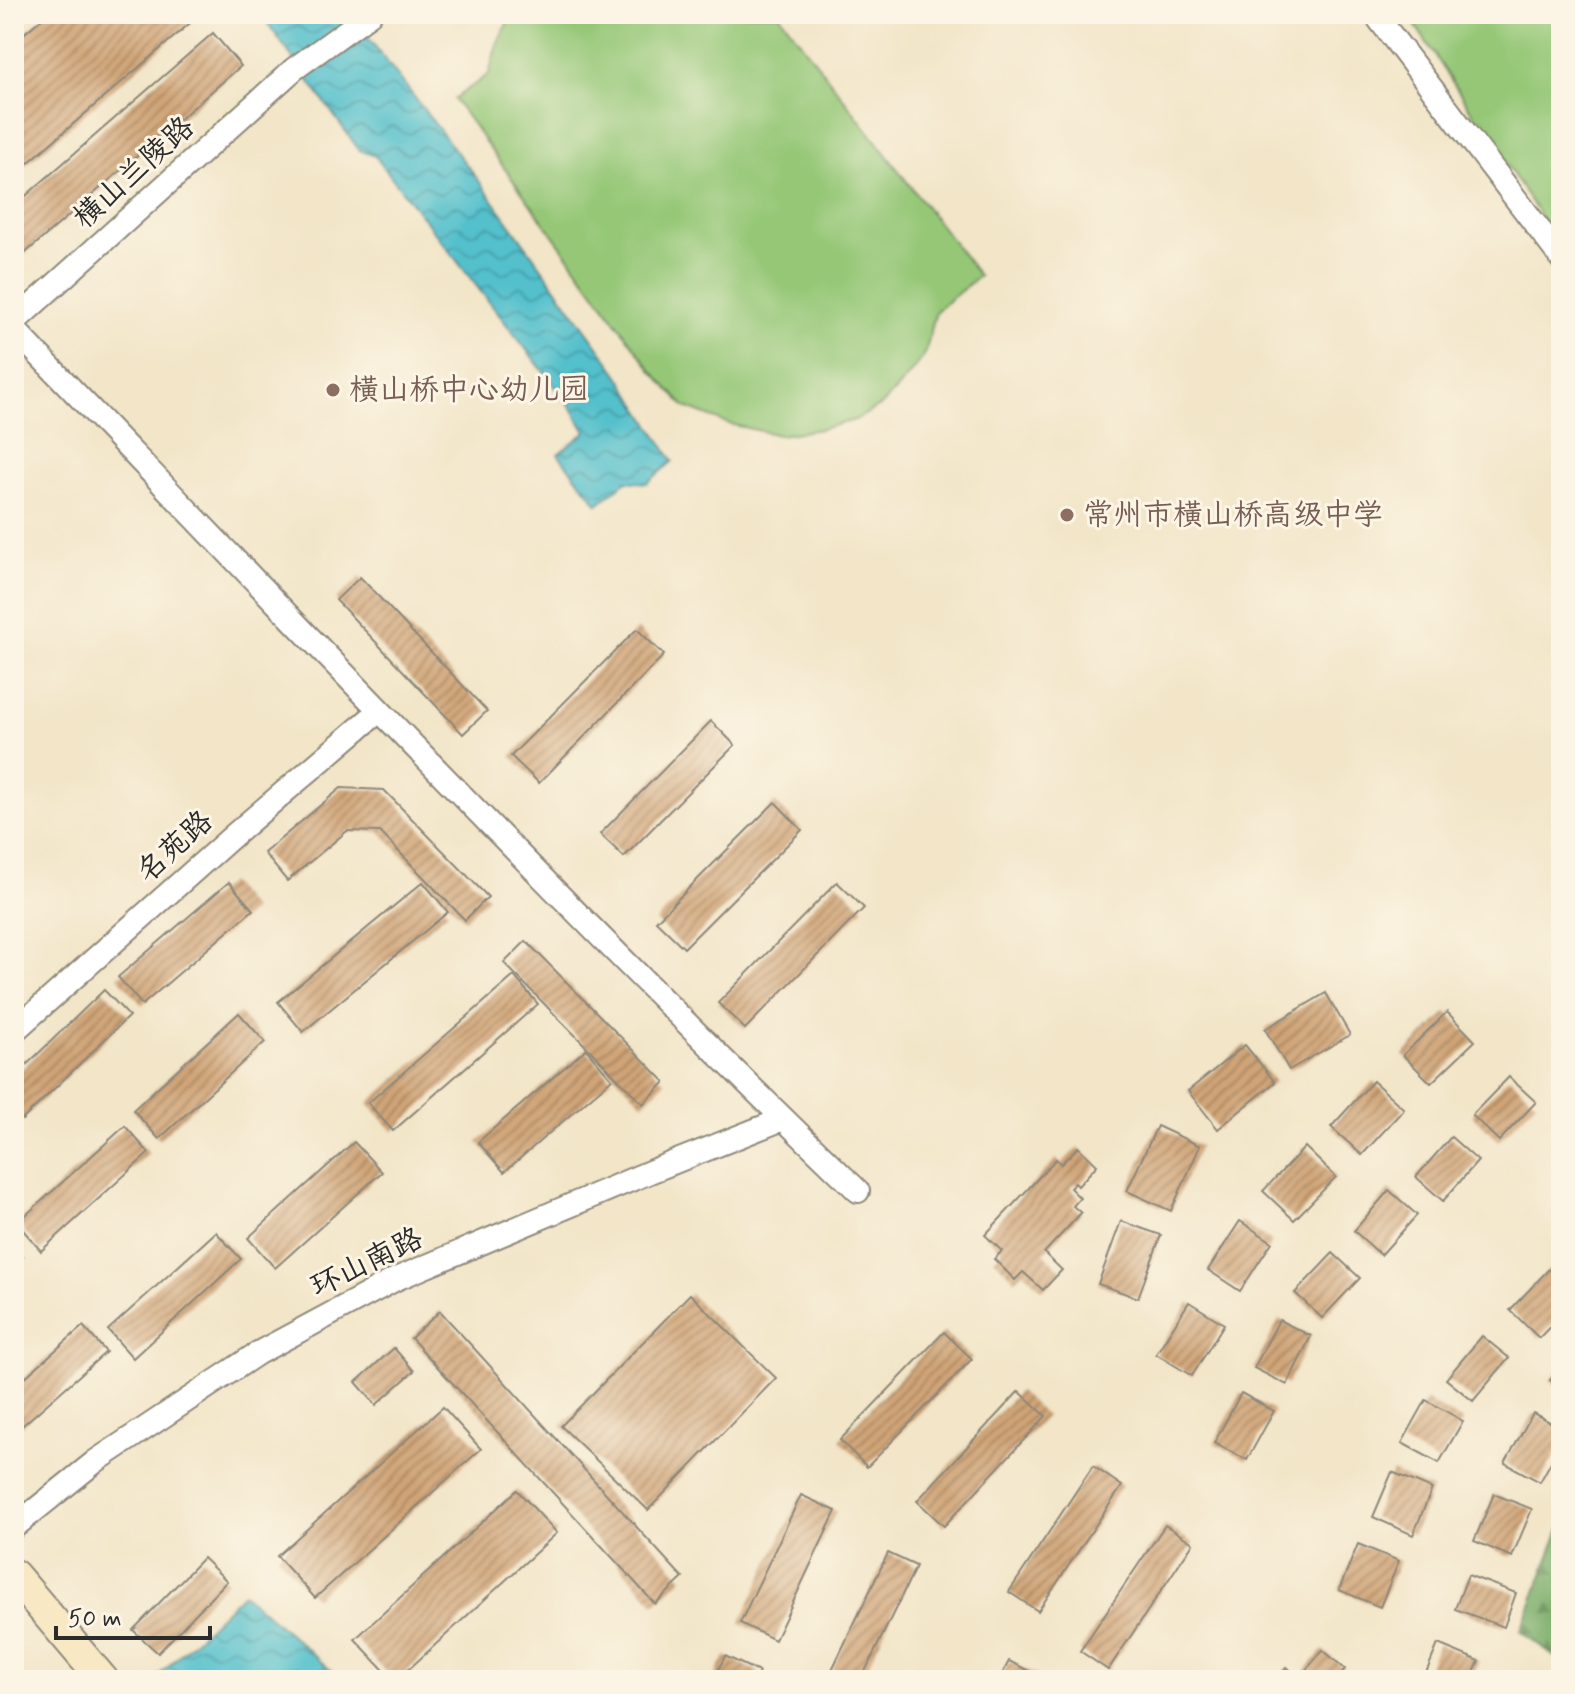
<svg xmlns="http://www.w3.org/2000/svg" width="1575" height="1694" font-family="Mynerve,'LXGW WenKai TC',sans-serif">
	<defs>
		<pattern id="forest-firs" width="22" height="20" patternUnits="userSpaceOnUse" patternTransform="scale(2)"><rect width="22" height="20" fill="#78ac68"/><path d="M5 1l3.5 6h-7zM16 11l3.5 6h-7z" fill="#638c56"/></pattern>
		<pattern id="water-waves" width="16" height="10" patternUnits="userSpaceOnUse" patternTransform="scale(2)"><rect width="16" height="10" fill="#53c0cc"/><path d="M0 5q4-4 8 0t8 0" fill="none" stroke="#459ca6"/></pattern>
		<pattern id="building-hatch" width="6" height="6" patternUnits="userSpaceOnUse" patternTransform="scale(2)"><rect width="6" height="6" fill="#d0a477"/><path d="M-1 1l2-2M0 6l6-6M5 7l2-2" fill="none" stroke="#a98662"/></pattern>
	</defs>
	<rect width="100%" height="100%" fill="#fcf5e5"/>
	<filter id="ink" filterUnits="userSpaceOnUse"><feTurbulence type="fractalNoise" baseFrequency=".0125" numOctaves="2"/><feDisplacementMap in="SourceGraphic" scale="16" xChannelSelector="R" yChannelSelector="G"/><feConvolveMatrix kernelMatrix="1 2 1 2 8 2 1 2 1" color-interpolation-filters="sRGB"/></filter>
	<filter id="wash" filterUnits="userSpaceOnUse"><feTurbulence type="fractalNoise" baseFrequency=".006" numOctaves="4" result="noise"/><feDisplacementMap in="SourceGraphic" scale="32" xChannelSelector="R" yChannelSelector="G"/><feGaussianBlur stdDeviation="1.8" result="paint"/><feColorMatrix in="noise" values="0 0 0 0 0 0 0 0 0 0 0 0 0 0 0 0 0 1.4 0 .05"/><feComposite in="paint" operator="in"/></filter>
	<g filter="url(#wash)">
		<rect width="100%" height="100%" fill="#f2e5c8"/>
		<g fill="#95c777" stroke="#607951" stroke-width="2">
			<path d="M 512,14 L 779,14 L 979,276 L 936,311 L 925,354 L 905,380 L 882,405 L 855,420 L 821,429 L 779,435 L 729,424 L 685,407 L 652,371 L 454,99 L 489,74 L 497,44 Z"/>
			<path d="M 1408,14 L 1561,14 L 1561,245 L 1550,231 Z"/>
		</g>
		<path fill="url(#forest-firs)" stroke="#526c4a" stroke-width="2" d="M 1561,1527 L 1561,1662 L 1521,1631 Z"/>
		<g fill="url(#water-waves)" stroke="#3f767c" stroke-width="2">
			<path d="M 261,14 L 350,14 L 482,185 L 618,374 L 673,461 L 647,483 L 626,481 L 598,504 L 558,454 L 586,432 L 572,408 L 375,156 L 359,150 Z"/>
			<path d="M 243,1593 L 342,1680 L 158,1680 L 156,1678 Z"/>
		</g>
		<g id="blocks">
			<g fill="url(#building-hatch)">
				<path d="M 47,14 L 195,14 L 197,17 L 14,175 L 14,42 Z"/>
				<path d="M 213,33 L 241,66 L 14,263 L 14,206 Z"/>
				<path d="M 360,577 L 487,711 L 463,734 L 336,600 Z"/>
				<path d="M 637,629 L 664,655 L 539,783 L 511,756 Z"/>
				<path d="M 711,721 L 735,745 L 624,857 L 600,834 Z"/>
				<path d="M 341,788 L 384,790 L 488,897 L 465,920 L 380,832 L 347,831 L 287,881 L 264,853 Z"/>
				<path d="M 775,802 L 802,830 L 684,948 L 656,921 Z"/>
				<path d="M 229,882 L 253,910 L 142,1005 L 118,977 Z"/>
				<path d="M 423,882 L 448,912 L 303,1032 L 278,1002 Z"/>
				<path d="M 837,882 L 864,908 L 745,1029 L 718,1003 Z"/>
				<path d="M 526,941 L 665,1082 L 643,1104 L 504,963 Z"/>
				<path d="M 514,976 L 538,1004 L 393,1131 L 368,1103 Z"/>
				<path d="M 104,990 L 129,1016 L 22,1120 L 14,1112 L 14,1077 Z"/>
				<path d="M 1326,993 L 1350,1035 L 1289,1070 L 1265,1029 Z"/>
				<path d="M 1447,1012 L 1475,1041 L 1431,1083 L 1403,1055 Z"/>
				<path d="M 239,1013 L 265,1042 L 159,1139 L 133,1110 Z"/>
				<path d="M 1245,1045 L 1275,1082 L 1218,1129 L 1188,1091 Z"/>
				<path d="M 586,1049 L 612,1079 L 504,1172 L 478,1142 Z"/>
				<path d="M 1509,1077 L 1536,1102 L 1499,1141 L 1472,1115 Z"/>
				<path d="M 1373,1081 L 1404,1109 L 1362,1155 L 1331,1127 Z"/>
				<path d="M 125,1126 L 149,1153 L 41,1251 L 17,1223 Z"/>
				<path d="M 1157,1126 L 1200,1146 L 1171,1211 L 1127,1191 Z"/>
				<path d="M 1451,1137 L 1478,1161 L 1443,1201 L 1416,1177 Z"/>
				<path d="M 354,1142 L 382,1172 L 275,1268 L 248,1238 Z"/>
				<path d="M 1078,1147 L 1097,1165 L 1078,1186 L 1075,1183 L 1070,1188 L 1080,1198 L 1073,1206 L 1081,1213 L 1044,1253 L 1062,1270 L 1043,1290 L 1023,1272 L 1015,1280 L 994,1259 L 1002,1251 L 985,1235 L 1056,1159 L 1061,1164 Z"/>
				<path d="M 1305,1147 L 1336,1177 L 1294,1220 L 1263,1191 Z"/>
				<path d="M 1389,1190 L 1417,1215 L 1381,1255 L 1354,1231 Z"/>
				<path d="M 1121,1221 L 1161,1235 L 1138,1298 L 1098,1284 Z"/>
				<path d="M 1240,1221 L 1272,1242 L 1240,1291 L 1208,1270 Z"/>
				<path d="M 216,1232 L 241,1259 L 133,1358 L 108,1330 Z"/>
				<path d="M 14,1246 L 23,1257 L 14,1265 Z"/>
				<path d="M 1333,1253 L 1360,1278 L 1322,1318 L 1295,1293 Z"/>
				<path d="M 1549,1269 L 1561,1281 L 1561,1315 L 1539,1338 L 1510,1310 Z"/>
				<path d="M 690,1294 L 776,1378 L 648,1510 L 561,1426 Z"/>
				<path d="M 1189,1302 L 1224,1324 L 1192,1376 L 1156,1354 Z"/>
				<path d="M 440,1311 L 683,1578 L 655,1604 L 411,1338 Z"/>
				<path d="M 1279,1320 L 1311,1336 L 1287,1385 L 1254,1368 Z"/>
				<path d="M 83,1326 L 106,1352 L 14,1433 L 14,1387 Z"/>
				<path d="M 944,1332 L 972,1359 L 867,1467 L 840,1440 Z"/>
				<path d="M 1482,1336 L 1509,1358 L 1473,1401 L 1446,1379 Z"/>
				<path d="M 394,1348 L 414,1371 L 376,1405 L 356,1382 Z"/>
				<path d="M 1561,1367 L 1561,1389 L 1550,1380 Z"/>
				<path d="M 1019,1391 L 1046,1416 L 944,1526 L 917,1501 Z"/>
				<path d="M 1241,1393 L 1274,1411 L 1247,1460 L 1214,1443 Z"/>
				<path d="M 1426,1400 L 1463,1421 L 1439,1463 L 1402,1443 Z"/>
				<path d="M 443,1407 L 481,1449 L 315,1598 L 277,1556 Z"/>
				<path d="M 1533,1413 L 1561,1428 L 1561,1444 L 1540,1482 L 1505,1463 Z"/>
				<path d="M 1093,1466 L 1122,1486 L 1038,1611 L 1009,1592 Z"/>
				<path d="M 1392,1472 L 1432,1489 L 1413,1535 L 1373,1517 Z"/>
				<path d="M 517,1490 L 557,1533 L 397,1680 L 393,1680 L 355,1639 Z"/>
				<path d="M 1494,1494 L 1532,1509 L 1512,1557 L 1474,1541 Z"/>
				<path d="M 801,1495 L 836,1511 L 775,1640 L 740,1623 Z"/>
				<path d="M 1165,1525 L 1193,1543 L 1108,1670 L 1080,1651 Z"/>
				<path d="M 1358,1544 L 1399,1561 L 1380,1607 L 1339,1590 Z"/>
				<path d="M 888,1553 L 916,1566 L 861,1680 L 827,1680 Z"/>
				<path d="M 203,1558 L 227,1581 L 158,1653 L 133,1630 Z"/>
				<path d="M 1468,1575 L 1516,1593 L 1504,1627 L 1455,1609 Z"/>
				<path d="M 1438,1644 L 1479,1661 L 1471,1680 L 1423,1680 Z"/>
				<path d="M 1323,1650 L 1345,1669 L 1335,1680 L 1276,1680 L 1287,1667 L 1299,1678 Z"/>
				<path d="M 725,1656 L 759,1672 L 755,1680 L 713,1680 Z"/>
				<path d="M 1009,1661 L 1039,1676 L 1037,1680 L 999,1680 Z"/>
			</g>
		</g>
	</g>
	<g filter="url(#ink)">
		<use href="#blocks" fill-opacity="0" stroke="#8e887a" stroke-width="2"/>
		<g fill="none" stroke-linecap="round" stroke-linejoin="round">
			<defs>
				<g id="street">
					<path d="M 1375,14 L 1561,258"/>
					<path d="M 14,322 L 294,69 L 370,14"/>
					<path d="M 14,329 C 292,619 568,912 858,1191"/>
					<path d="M 14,1031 L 234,835 L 379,711"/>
					<path d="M 14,1527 L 96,1461 L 258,1353 L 396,1279 L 652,1171 L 783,1119"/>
				</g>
				<path id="secondary" d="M 14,1575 L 103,1680"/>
			</defs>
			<use href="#street" stroke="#8e887a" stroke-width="26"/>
			<use href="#secondary" stroke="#8e887a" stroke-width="34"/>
			<use href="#street" stroke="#fff" stroke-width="22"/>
			<use href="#secondary" stroke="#f8e8c3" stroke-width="30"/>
		</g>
	</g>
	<g fill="#8d6e63" stroke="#fcf5e5" stroke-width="3">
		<circle cx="333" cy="390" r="8"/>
		<circle cx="1067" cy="515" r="8"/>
	</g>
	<g text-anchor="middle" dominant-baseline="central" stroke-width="6" stroke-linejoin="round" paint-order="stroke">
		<g font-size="30" fill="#2b2b2b" stroke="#fcf5e5">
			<text transform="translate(134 173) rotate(-42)">横山兰陵路</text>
			<text transform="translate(175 847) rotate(-42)">名苑路</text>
			<text transform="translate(367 1263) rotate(-26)">环山南路</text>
		</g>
		<g font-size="30" fill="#785e54" stroke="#fcf5e5" text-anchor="start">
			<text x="349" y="390">横山桥中心幼儿园</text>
			<text x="1083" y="515">常州市横山桥高级中学</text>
		</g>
	</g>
	<rect width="1575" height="1694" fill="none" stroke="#fcf5e5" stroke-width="48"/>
	<path d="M56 1626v12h154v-12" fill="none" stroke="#2b2b2b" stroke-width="4"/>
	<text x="68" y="1626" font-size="24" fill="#2b2b2b" stroke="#fcf5e5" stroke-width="6" paint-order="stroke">50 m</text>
</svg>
